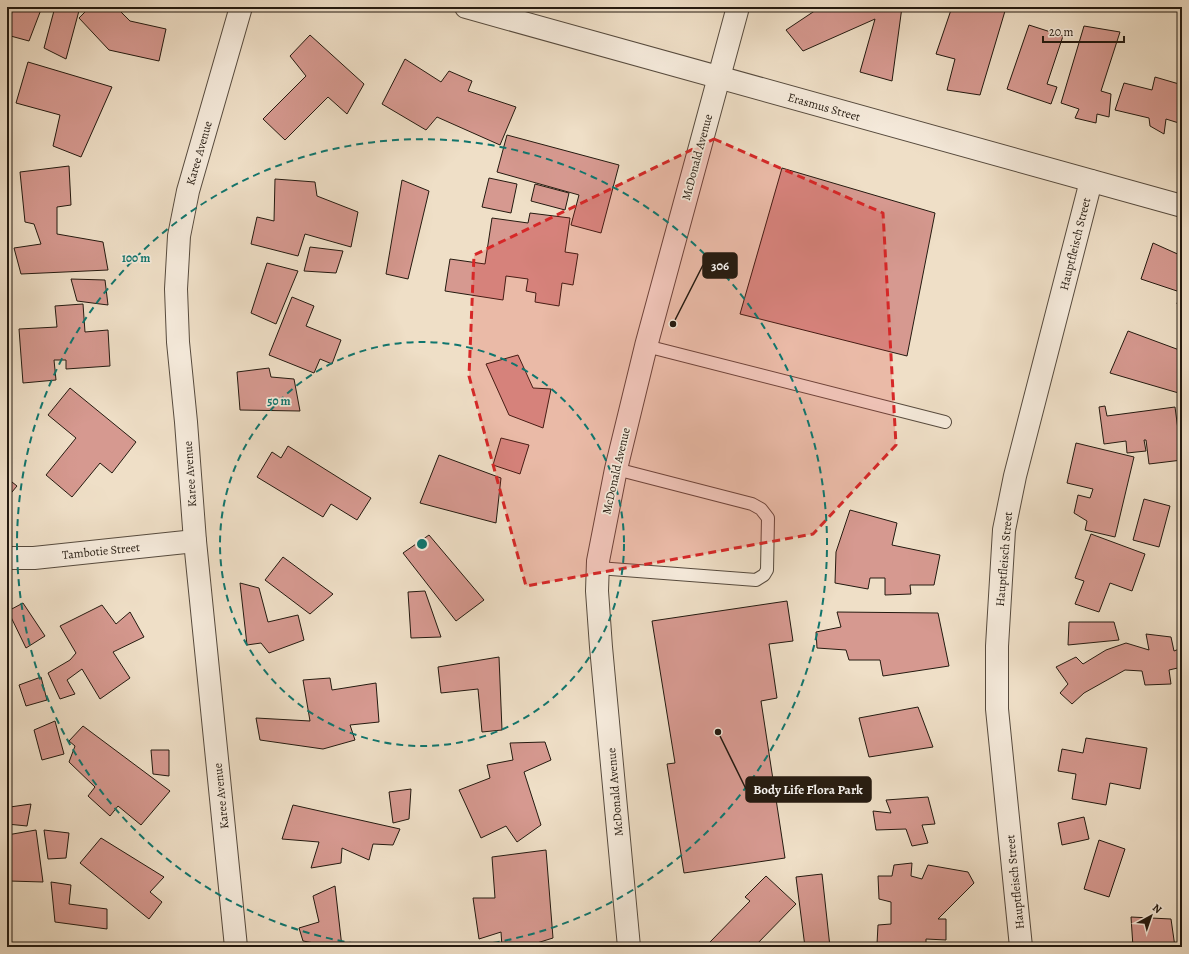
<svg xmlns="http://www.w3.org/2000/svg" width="1189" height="954" font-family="Alegreya,serif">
	<rect width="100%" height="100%" fill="#efdfc7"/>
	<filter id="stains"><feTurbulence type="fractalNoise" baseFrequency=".005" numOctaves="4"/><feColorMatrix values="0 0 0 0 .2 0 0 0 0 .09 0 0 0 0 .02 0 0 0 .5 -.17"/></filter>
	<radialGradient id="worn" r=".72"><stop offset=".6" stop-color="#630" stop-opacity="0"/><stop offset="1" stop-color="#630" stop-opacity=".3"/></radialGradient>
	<g fill="#d69990" stroke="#241a10">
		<path d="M 13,7 L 42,7 L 29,41 L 7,35 Z"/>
		<path d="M 55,7 L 80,7 L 66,59 L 44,48 Z"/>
		<path d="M 90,7 L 116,7 L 130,21 L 166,29 L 159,61 L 109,50 L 79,18 Z"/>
		<path d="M 817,7 L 902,7 L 892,81 L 860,72 L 875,19 L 803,51 L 786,30 L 816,10 Z"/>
		<path d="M 952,7 L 989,7 L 1005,11 L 980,95 L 947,90 L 955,59 L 936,54 Z"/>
		<path d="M 1029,25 L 1063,36 L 1047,84 L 1057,87 L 1051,104 L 1007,89 Z"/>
		<path d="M 1084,26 L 1120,32 L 1101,91 L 1111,94 L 1109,117 L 1097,114 L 1096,123 L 1075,118 L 1079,109 L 1061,103 Z"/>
		<path d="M 310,35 L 364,84 L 347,114 L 328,97 L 285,140 L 263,119 L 306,76 L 290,56 Z"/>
		<path d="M 405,59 L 441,82 L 449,71 L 472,81 L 468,91 L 516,107 L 500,145 L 437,117 L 426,130 L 382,104 Z"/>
		<path d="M 28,62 L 112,87 L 81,157 L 53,146 L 60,115 L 16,103 Z"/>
		<path d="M 1155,77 L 1179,84 L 1178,95 L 1182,96 L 1182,124 L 1166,119 L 1164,134 L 1150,126 L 1149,118 L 1115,110 L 1124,83 L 1152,90 Z"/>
		<path d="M 507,135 L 619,165 L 601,233 L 571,225 L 579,195 L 497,172 Z"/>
		<path d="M 69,166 L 71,205 L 57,207 L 57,234 L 103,242 L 108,270 L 21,274 L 14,248 L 41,244 L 34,224 L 25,222 L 20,172 Z"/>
		<path d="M 782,168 L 935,213 L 907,356 L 740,314 Z"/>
		<path d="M 489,178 L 517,184 L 511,213 L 482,207 Z"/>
		<path d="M 275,179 L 315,182 L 317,196 L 358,212 L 351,247 L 305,234 L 298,256 L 251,244 L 257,217 L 274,221 Z"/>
		<path d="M 402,180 L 429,191 L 408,279 L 386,274 Z"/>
		<path d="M 535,184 L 569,193 L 565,210 L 531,201 Z"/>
		<path d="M 530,213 L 570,218 L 565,252 L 578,254 L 573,285 L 562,283 L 559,306 L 535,302 L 536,293 L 526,291 L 528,279 L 506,276 L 503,300 L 445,291 L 450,259 L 485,264 L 492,218 L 528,223 Z"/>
		<path d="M 1153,243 L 1182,256 L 1182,305 L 1177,304 L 1180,292 L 1141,279 Z"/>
		<path d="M 310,247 L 343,251 L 336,273 L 304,271 Z"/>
		<path d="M 267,263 L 298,271 L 276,324 L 251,313 Z"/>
		<path d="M 71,279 L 105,280 L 108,305 L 77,301 Z"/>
		<path d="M 292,297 L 314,306 L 306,326 L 341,340 L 332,364 L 320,359 L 314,373 L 269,355 Z"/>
		<path d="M 83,304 L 85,332 L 108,330 L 110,366 L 66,369 L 66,360 L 54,360 L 56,380 L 23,383 L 19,329 L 57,327 L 55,306 Z"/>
		<path d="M 1128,331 L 1182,351 L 1182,394 L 1110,373 Z"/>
		<path d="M 518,355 L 533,388 L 551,389 L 543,428 L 509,415 L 486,364 Z"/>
		<path d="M 269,368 L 271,377 L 294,379 L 300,411 L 240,410 L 237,372 Z"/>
		<path d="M 70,388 L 136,442 L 112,473 L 100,463 L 72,497 L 46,475 L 76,438 L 48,415 Z"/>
		<path d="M 1105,406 L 1107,416 L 1175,407 L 1182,460 L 1149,464 L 1146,440 L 1144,440 L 1146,451 L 1127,453 L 1126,441 L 1104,444 L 1099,407 Z"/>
		<path d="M 501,438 L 529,445 L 520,474 L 493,465 Z"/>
		<path d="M 1076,443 L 1134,457 L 1115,537 L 1085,530 L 1087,521 L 1074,513 L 1078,495 L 1090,498 L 1093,489 L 1067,483 Z"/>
		<path d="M 288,446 L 371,498 L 357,520 L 331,504 L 323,517 L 257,477 L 272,452 L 281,458 Z"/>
		<path d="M 439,455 L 501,478 L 496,523 L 420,503 Z"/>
		<path d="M 7,478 L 17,486 L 7,498 Z"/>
		<path d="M 1144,499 L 1170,506 L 1159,547 L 1133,540 Z"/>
		<path d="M 850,510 L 897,523 L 892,545 L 940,555 L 934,585 L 910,585 L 911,594 L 885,595 L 885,578 L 870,578 L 868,589 L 835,583 L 836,552 Z"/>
		<path d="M 1091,534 L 1145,554 L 1132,591 L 1110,583 L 1099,612 L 1075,604 L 1084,581 L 1075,578 Z"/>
		<path d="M 429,535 L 484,600 L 456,621 L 403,553 Z"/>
		<path d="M 283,557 L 333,594 L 310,614 L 265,580 Z"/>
		<path d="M 240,583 L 259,588 L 268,622 L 298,615 L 304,640 L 269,653 L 261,643 L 247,645 Z"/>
		<path d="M 425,591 L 441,637 L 411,638 L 408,592 Z"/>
		<path d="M 787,601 L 793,641 L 769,644 L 777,698 L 761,701 L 785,858 L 684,873 L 667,764 L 675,763 L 652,621 Z"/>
		<path d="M 23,603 L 45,636 L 26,648 L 8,611 Z"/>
		<path d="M 102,605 L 116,624 L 130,612 L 144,637 L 113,652 L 130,678 L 100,699 L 82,669 L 67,680 L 75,694 L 60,699 L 48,673 L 70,660 L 76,653 L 60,626 Z"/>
		<path d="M 837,612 L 938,613 L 949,666 L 883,676 L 880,660 L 849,660 L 846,650 L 817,648 L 816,632 L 841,627 Z"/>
		<path d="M 1069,622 L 1114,622 L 1119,640 L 1068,645 Z"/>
		<path d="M 1146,634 L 1171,637 L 1174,651 L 1179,649 L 1182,655 L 1182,667 L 1169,670 L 1171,684 L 1145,685 L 1142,671 L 1125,670 L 1084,693 L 1072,704 L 1060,693 L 1068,684 L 1056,667 L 1076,657 L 1083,664 L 1106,650 L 1126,643 L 1149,650 Z"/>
		<path d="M 7,653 L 9,682 L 7,683 Z"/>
		<path d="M 499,657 L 502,730 L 482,732 L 478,689 L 441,693 L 438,667 Z"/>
		<path d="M 41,677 L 47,700 L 26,706 L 19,685 Z"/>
		<path d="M 330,678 L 332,690 L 376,683 L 379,722 L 350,725 L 355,740 L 323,749 L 260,740 L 256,718 L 310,721 L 303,680 Z"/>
		<path d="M 918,707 L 933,747 L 869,757 L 859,718 Z"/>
		<path d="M 55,721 L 64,754 L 42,760 L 34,730 Z"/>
		<path d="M 83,726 L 170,791 L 141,825 L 118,806 L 110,816 L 88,796 L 95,787 L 69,762 L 75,746 L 69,741 Z"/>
		<path d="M 1086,738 L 1147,748 L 1140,789 L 1110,783 L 1106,805 L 1072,799 L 1076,774 L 1058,771 L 1062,749 L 1083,753 Z"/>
		<path d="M 545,742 L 551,760 L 524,772 L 541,825 L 517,842 L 506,826 L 481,838 L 459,790 L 490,778 L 487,765 L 513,760 L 510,743 Z"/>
		<path d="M 151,750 L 169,750 L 169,776 L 153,774 Z"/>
		<path d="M 411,789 L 409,819 L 393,823 L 389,792 Z"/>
		<path d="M 928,797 L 935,824 L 922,825 L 928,843 L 912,846 L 906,829 L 876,830 L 873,811 L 891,813 L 886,800 Z"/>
		<path d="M 31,804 L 27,826 L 7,824 L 10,807 Z"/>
		<path d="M 293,805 L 400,829 L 393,845 L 373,844 L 369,860 L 342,848 L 341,863 L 311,868 L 319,842 L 282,839 Z"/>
		<path d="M 1084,817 L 1089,839 L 1062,845 L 1058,823 Z"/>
		<path d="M 36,830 L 43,882 L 9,881 L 7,835 Z"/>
		<path d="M 44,830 L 69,833 L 66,858 L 48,859 Z"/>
		<path d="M 101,838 L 164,877 L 150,892 L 162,902 L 149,919 L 80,863 Z"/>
		<path d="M 1099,840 L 1125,849 L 1109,897 L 1084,889 Z"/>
		<path d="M 546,850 L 553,938 L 524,947 L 502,947 L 501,932 L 479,939 L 473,898 L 495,898 L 492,857 Z"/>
		<path d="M 912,863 L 911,876 L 922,879 L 928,865 L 968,872 L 974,883 L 938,919 L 946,919 L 946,940 L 926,939 L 926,947 L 901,947 L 901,946 L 877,944 L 878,925 L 891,924 L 891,902 L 879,899 L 878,876 L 892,876 L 894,865 Z"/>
		<path d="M 822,874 L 830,947 L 805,947 L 796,877 Z"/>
		<path d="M 766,876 L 796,904 L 754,947 L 716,947 L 710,942 L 750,901 L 745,897 Z"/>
		<path d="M 51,882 L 71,885 L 69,904 L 107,909 L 107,929 L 55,922 Z"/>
		<path d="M 335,886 L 342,947 L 320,947 L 320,944 L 303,941 L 299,928 L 319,922 L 313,896 Z"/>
		<path d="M 1131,917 L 1171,919 L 1175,947 L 1133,947 Z"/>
	</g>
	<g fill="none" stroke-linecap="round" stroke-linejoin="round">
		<defs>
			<g id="service">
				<path d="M 646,346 L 945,422"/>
				<path d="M 598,568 L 756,580 L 764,575 L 767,570 L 768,518 L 761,509 L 752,504 L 616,469"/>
			</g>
			<g id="minor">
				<path d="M 466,7 L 1182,206"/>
				<path d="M 7,558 L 34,558 L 195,541"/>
				<path d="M 236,947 L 195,541 L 186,422 L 178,342 L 176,289 L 179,236 L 188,191 L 241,7"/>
				<path d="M 629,947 L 601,647 L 597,591 L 598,561 L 616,469 L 646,346 L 738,7"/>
				<path d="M 1021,947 L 997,709 L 997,646 L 1004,530 L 1015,476 L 1091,181"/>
			</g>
		</defs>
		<use href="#service" stroke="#574b3e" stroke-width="14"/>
		<use href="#minor" stroke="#574b3e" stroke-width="24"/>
		<use href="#service" stroke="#f5eadb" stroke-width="12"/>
		<use href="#minor" stroke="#f5eadb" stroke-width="22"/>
	</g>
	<path fill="#d62828" fill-opacity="0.2" stroke="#d62828" stroke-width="3" stroke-dasharray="8 5" stroke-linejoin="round" d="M 714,139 L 883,213 L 896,445 L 813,534 L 526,586 L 469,376 L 474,255 Z"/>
	<g fill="none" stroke="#0f766e" stroke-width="2" stroke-dasharray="7 5">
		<circle cx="422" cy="544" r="202"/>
		<path d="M380 947A405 405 0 1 1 464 947"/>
	</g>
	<g text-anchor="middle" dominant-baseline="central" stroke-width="3.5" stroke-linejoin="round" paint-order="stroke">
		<g font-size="12" fill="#241a10" stroke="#f5eadb">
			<text transform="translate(824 107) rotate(16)">Erasmus Street</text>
			<text transform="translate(199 153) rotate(-74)">Karee Avenue</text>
			<text transform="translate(697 157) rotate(-75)">McDonald Avenue</text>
			<text transform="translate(1075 244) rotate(-76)">Hauptfleisch Street</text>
			<text transform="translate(616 471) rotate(-77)">McDonald Avenue</text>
			<text transform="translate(190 474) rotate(-94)">Karee Avenue</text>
			<text transform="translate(101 551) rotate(-6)">Tambotie Street</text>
			<text transform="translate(1004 559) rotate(-85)">Hauptfleisch Street</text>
			<text transform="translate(615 792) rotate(-95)">McDonald Avenue</text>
			<text transform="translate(221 796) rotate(-96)">Karee Avenue</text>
			<text transform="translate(1015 882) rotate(-96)">Hauptfleisch Street</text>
		</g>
	</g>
	<circle cx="422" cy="544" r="6" fill="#0f766e" stroke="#f5eadb" stroke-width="2"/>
	<g font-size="12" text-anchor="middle" font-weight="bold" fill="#0f766e" stroke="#f5eadb" stroke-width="3.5" stroke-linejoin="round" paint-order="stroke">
		<text x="136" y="262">100 m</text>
		<text x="279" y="405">50 m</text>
	</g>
	<path fill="none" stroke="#241a10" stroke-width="1.5" d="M673 324L703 265M718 732L746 789"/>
	<g fill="#241a10" stroke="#f5eadb" stroke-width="1.5">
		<circle cx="673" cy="324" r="4"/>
		<circle cx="718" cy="732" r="4"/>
	</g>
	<g fill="#241a10" stroke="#241a10" stroke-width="1.5">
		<rect x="703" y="253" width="34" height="25" rx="4"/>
		<rect x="746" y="777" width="125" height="25" rx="4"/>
	</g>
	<g font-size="13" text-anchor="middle" font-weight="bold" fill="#fff">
		<text x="720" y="270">306</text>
		<text x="808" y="794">Body Life Flora Park</text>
	</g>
	<rect width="1189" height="954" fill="none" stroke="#efdfc7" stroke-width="24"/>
	<rect x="8" y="8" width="1173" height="938" fill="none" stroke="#241a10" stroke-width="2"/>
	<rect x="12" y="12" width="1165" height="930" fill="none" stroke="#241a10"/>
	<g transform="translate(1151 916) rotate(40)" stroke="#f5eadb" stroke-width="3" paint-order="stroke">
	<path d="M0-3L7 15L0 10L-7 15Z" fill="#241a10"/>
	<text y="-6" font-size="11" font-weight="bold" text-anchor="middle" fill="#241a10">N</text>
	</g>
	<path d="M1043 36v6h81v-6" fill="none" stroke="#241a10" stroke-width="2"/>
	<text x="1049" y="36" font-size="12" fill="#241a10" stroke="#f5eadb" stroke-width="3" paint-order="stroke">20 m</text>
	<rect width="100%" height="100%" filter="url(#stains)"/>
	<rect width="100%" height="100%" fill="url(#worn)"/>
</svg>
